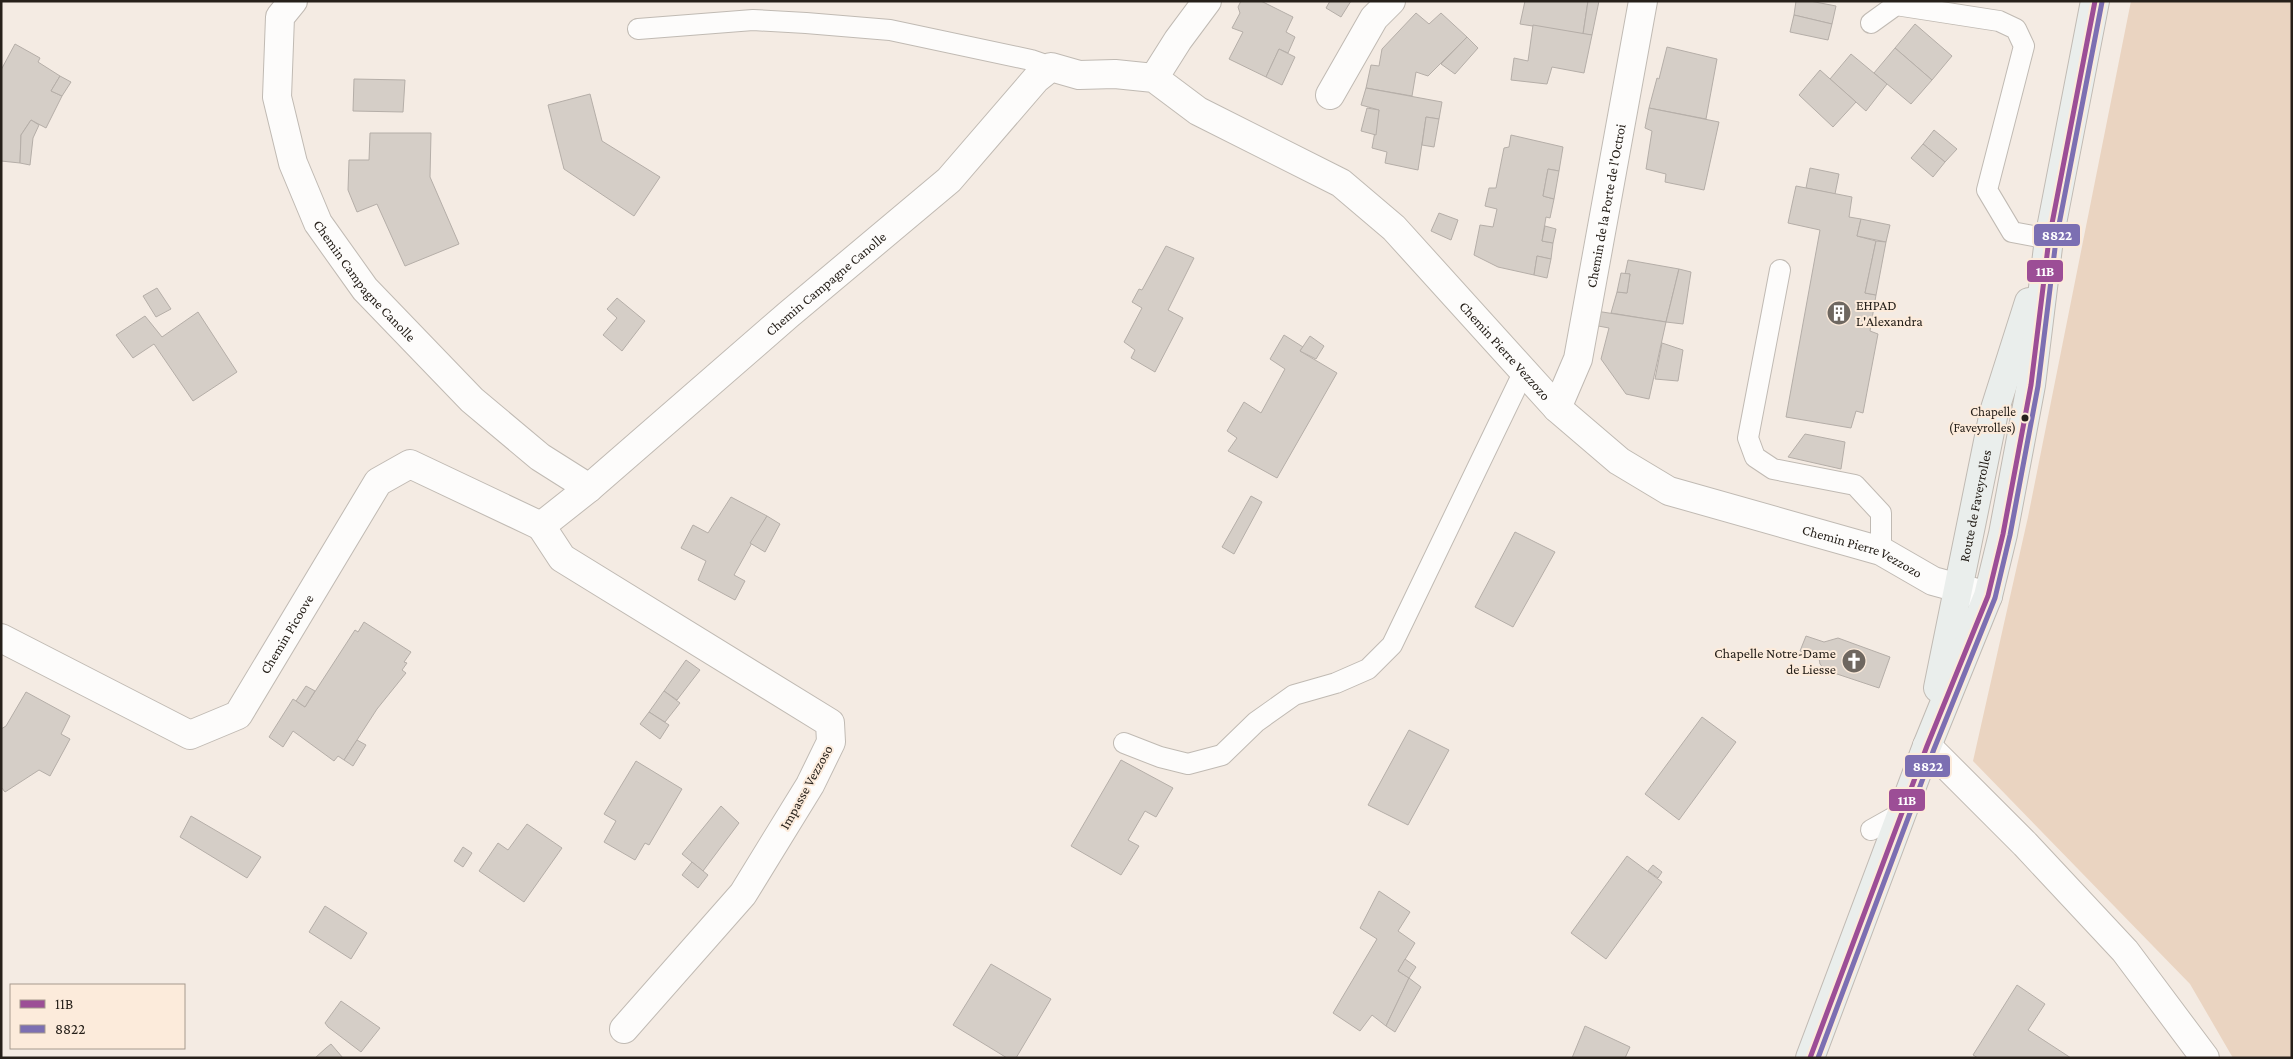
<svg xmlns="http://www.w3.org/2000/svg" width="2293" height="1059" font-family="'Crimson Pro',serif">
	<rect width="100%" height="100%" fill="#f4ebe3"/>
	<path fill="#ead4c1" d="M 2131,1 L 2292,1 L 2292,1058 L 2233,1058 L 2190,984 L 1973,761 L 2028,517 Z"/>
	<g fill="#d5cec7" stroke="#b5aea8">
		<path d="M 1241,1 L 1261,1 L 1293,17 L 1286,32 L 1295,37 L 1288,53 L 1279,49 L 1266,77 L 1229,59 L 1243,32 L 1232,28 L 1240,13 L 1238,7 Z"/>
		<path d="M 1330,1 L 1351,1 L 1341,17 L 1326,8 Z"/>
		<path d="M 1525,1 L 1588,1 L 1583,34 L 1520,24 Z"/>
		<path d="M 1588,1 L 1599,1 L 1592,35 L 1583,34 Z"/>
		<path d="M 1796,1 L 1810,1 L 1836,6 L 1832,24 L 1794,15 Z"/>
		<path d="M 1416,13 L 1429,24 L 1441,13 L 1467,37 L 1428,76 L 1416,72 L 1412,96 L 1366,88 L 1371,65 L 1379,66 L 1382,49 Z"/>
		<path d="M 1794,15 L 1832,24 L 1828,40 L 1790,32 Z"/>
		<path d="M 1915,24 L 1952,56 L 1932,80 L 1895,48 Z"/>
		<path d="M 1533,25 L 1592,35 L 1584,73 L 1552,67 L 1547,84 L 1511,80 L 1514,58 L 1528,61 Z"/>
		<path d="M 1467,37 L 1478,48 L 1455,74 L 1441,64 Z"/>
		<path d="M 15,44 L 40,58 L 38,62 L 60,76 L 51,91 L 62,96 L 46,128 L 31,120 L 21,135 L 20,163 L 1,161 L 1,70 Z"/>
		<path d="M 1667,47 L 1717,59 L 1706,119 L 1649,108 L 1657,78 L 1659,79 Z"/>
		<path d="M 1895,48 L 1932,80 L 1911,104 L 1874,73 Z"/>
		<path d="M 1279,49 L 1295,57 L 1282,85 L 1266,77 Z"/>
		<path d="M 1851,54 L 1887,84 L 1866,111 L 1830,79 Z"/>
		<path d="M 1820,70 L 1856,102 L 1833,127 L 1799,95 Z"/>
		<path d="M 60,76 L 71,82 L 62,96 L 51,91 Z"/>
		<path d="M 354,79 L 405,80 L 403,112 L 353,111 Z"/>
		<path d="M 1366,88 L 1442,102 L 1439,119 L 1426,117 L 1418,170 L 1385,163 L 1387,152 L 1372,148 L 1379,110 L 1361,105 Z"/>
		<path d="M 590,94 L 602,141 L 660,177 L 634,216 L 564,169 L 548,105 Z"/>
		<path d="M 1367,108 L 1379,110 L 1376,135 L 1361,131 Z"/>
		<path d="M 1649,108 L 1719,122 L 1704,190 L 1665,182 L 1666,174 L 1646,169 L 1652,131 L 1645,128 Z"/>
		<path d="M 1426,117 L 1439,119 L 1434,147 L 1422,145 Z"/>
		<path d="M 31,120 L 39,125 L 33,138 L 30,165 L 20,163 L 21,135 Z"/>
		<path d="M 1934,130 L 1957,149 L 1945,162 L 1923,144 Z"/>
		<path d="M 370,133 L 431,133 L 430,177 L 459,244 L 405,266 L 377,204 L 357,212 L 348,190 L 349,160 L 369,160 Z"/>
		<path d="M 1511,135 L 1563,147 L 1559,171 L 1548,169 L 1543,196 L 1554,199 L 1550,218 L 1546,217 L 1542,241 L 1553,243 L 1551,259 L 1537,256 L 1534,275 L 1498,267 L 1474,255 L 1480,225 L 1493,227 L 1497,209 L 1485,206 L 1489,188 L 1496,188 L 1504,148 L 1509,147 Z"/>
		<path d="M 1923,144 L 1945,162 L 1933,177 L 1911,158 Z"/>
		<path d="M 1810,168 L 1839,174 L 1835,194 L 1806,188 Z"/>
		<path d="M 1548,169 L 1559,171 L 1554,199 L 1543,196 Z"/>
		<path d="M 1796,186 L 1852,197 L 1849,217 L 1861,219 L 1857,236 L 1876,241 L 1865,293 L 1876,295 L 1870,331 L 1878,334 L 1863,413 L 1856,411 L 1851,428 L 1786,417 L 1820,230 L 1788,223 Z"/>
		<path d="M 1439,213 L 1458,220 L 1451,240 L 1431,231 Z"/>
		<path d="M 1861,219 L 1890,225 L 1886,242 L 1857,236 Z"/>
		<path d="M 1545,226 L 1556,229 L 1553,243 L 1542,241 Z"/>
		<path d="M 1876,241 L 1886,242 L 1876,295 L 1865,293 Z"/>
		<path d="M 1166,246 L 1194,258 L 1168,310 L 1183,318 L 1155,372 L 1131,358 L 1135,350 L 1124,342 L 1142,308 L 1132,302 L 1139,289 L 1142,290 Z"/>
		<path d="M 1537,256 L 1551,259 L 1547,278 L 1534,275 Z"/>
		<path d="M 1628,260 L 1679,269 L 1666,322 L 1611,313 L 1617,292 L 1627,293 L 1630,274 L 1625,274 Z"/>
		<path d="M 1679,269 L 1691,272 L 1683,324 L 1666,322 Z"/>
		<path d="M 1621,273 L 1630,274 L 1627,293 L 1617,292 Z"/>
		<path d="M 157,288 L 171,309 L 156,317 L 143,296 Z"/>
		<path d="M 617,298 L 645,321 L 622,351 L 603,335 L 617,318 L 607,309 Z"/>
		<path d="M 1596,311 L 1666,322 L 1649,399 L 1626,394 L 1601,359 L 1609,328 L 1593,325 Z"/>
		<path d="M 198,312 L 237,372 L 193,401 L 154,344 L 133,358 L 116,335 L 145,316 L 162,337 Z"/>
		<path d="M 1284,335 L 1303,347 L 1300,351 L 1337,373 L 1277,478 L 1228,451 L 1237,438 L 1227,431 L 1244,402 L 1261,413 L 1285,369 L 1270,359 Z"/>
		<path d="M 1310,336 L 1324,346 L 1316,359 L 1300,351 Z"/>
		<path d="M 1662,343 L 1683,350 L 1678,381 L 1655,379 Z"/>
		<path d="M 1805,434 L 1845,442 L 1841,469 L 1788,457 Z"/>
		<path d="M 1251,496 L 1262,502 L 1234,554 L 1222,547 Z"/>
		<path d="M 731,497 L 767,516 L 734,575 L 745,581 L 735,600 L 698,580 L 706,561 L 681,548 L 693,525 L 708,533 Z"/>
		<path d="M 767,516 L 780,524 L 765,552 L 750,543 Z"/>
		<path d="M 1515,532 L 1555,552 L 1513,627 L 1475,607 Z"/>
		<path d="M 364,622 L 411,652 L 404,662 L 407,663 L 402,670 L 406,673 L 377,709 L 344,760 L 338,756 L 334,761 L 293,731 L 283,747 L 269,737 L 293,699 L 305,707 L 355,630 L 358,632 Z"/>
		<path d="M 1806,636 L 1824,642 L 1838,638 L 1890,657 L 1879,688 L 1825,670 L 1820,664 L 1819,658 L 1800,651 Z"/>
		<path d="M 686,660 L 700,670 L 677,700 L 664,691 Z"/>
		<path d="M 306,686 L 315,691 L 305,707 L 296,701 Z"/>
		<path d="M 664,691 L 680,703 L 665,722 L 649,712 Z"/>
		<path d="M 26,692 L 70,716 L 61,734 L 70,739 L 50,776 L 39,770 L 5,792 L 1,787 L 1,729 L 6,726 Z"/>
		<path d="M 649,712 L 669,725 L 660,739 L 640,724 Z"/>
		<path d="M 1702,717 L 1736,742 L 1679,820 L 1645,794 Z"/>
		<path d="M 1409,730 L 1449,750 L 1408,825 L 1368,805 Z"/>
		<path d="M 357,740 L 366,745 L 353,766 L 344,760 Z"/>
		<path d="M 1121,760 L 1173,788 L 1156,817 L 1145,811 L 1128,840 L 1139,846 L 1121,875 L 1071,846 Z"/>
		<path d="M 636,761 L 682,789 L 649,845 L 645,843 L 635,860 L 604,842 L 616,821 L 604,814 Z"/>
		<path d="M 721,806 L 739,823 L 703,871 L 682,854 Z"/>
		<path d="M 191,816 L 261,857 L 247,878 L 180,837 Z"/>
		<path d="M 527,824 L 562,848 L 524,902 L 479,871 L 498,843 L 508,850 Z"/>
		<path d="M 463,847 L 472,853 L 463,867 L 454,861 Z"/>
		<path d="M 1627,856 L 1662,882 L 1606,959 L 1571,933 Z"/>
		<path d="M 692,862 L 708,875 L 698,888 L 682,875 Z"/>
		<path d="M 1653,865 L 1662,872 L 1658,878 L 1648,871 Z"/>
		<path d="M 1379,891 L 1410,912 L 1398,931 L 1415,943 L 1398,971 L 1409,978 L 1386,1026 L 1372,1015 L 1360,1031 L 1333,1013 L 1377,939 L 1360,928 Z"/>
		<path d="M 325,906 L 367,933 L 351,959 L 309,932 Z"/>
		<path d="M 1405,959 L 1416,967 L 1409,978 L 1398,971 Z"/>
		<path d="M 991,964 L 1051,999 L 1016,1058 L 1007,1058 L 953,1025 Z"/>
		<path d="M 1409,978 L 1421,987 L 1395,1032 L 1386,1026 Z"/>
		<path d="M 2017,985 L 2045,1004 L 2028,1030 L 2071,1058 L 1978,1058 L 1973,1055 Z"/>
		<path d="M 341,1001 L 380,1028 L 361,1052 L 328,1027 L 325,1023 Z"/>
		<path d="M 1585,1026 L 1630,1047 L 1625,1058 L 1572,1058 Z"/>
		<path d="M 331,1044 L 343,1058 L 315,1058 L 326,1048 Z"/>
	</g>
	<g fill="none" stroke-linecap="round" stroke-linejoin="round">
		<defs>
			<g id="lane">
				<path d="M 1871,23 L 1896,5 L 1999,21 L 2016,29 L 2024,46 L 1987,190 L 2012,232 L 2049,239"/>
				<path d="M 638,29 L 753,20 L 806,23 L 890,30 L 1031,60 L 1051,67"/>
				<path d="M 1780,270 L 1748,438 L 1755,457 L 1773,469 L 1855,485 L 1881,513 L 1881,551"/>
				<path d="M 1124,743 L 1160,757 L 1188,764 L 1222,755 L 1256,722 L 1294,695 L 1336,683 L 1368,669 L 1392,645 L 1524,371"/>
				<path d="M 1871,830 L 1903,812"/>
			</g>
			<g id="street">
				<path id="s1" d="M 293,1 L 280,17 L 277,97 L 293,163 L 318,223 L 365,289 L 472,400 L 540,457 L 589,488"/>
				<path d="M 1154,78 L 1178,40 L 1207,1"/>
				<path d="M 1330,95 L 1374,18 L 1391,1"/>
				<path id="s2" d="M 1557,408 L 1578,359 L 1643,1"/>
				<path id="s3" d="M 541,526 L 589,488 L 788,315 L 949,180 L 1036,79 L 1051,67 L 1079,75 L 1115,74 L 1154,78 L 1198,111 L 1341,183 L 1394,228 L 1557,408 L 1619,461 L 1669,491 L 1881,551 L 1933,581 L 1988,596"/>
				<path d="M 541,526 L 562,558 L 830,723 L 831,742 L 810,785 L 743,894 L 624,1029"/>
				<path id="s4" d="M 1,638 L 190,735 L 238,715 L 378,482 L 410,464 L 541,526"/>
				<path d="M 1927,746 L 2025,844 L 2125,951 L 2205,1058"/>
			</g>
			<g id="secondary">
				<path id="s5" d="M 1938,688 L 1994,412 L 2029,302"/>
				<path d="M 1810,1058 L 1927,746 L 1988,596 L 2003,534 L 2031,385 L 2049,239 L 2095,1"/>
			</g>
		</defs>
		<use href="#lane" stroke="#c0bab3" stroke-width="22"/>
		<use href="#street" stroke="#c0bab3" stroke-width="30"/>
		<use href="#secondary" stroke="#c0bab3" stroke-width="30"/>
		<use href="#lane" stroke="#fdfcfb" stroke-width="20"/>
		<use href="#street" stroke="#fdfcfb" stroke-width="28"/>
		<use href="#secondary" stroke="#eaeeec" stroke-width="28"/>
		<defs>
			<path id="bus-1" d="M 1810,1058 L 1927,746 L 1988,596 L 2003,534 L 2031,385 L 2049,239 L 2095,1"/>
			<path id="bus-2" d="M 1818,1058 L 1934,749 L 1995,598 L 2010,535 L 2038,386 L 2056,240 L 2102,2"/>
		</defs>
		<use href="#bus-1" stroke="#fcebdb" stroke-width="9"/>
		<use href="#bus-2" stroke="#fcebdb" stroke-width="9"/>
		<use href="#bus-1" stroke="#9c4e96" stroke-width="5"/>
		<use href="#bus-2" stroke="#7c6fb2" stroke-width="5"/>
	</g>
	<defs>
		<symbol id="building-disc" viewBox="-11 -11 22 22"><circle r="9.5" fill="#6e6760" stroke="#fcebdb"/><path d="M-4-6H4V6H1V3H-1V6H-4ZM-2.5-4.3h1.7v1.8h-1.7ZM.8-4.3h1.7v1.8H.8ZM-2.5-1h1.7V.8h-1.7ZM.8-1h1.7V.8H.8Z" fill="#fff"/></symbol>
		<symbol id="church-disc" viewBox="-11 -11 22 22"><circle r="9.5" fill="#6e6760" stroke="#fcebdb"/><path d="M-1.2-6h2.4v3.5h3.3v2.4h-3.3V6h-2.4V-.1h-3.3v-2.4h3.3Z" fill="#fff"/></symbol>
	</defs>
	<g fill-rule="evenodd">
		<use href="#building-disc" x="1825" y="299" width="28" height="28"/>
		<use href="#church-disc" x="1840" y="647" width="28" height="28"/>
	</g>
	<circle fill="#26201a" stroke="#fcebdb" stroke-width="2" cx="2025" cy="418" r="4.5"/>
	<g text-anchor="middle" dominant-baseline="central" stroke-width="4" stroke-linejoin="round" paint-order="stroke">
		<g font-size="13" fill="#26201a" stroke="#fcebdb" text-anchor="end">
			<text x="2016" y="411">Chapelle<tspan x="2016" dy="16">(Faveyrolles)</tspan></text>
		</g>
		<g font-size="14" fill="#26201a" stroke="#fcebdb">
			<text stroke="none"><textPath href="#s2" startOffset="209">Chemin de la Porte de l'Octroi</textPath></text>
			<text stroke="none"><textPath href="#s1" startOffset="308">Chemin Campagne Canolle</textPath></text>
			<text stroke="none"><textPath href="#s3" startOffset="374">Chemin Campagne Canolle</textPath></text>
			<text stroke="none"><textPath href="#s3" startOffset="1242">Chemin Pierre Vezzozo</textPath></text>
			<text stroke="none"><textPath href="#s5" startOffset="186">Route de Faveyrolles</textPath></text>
			<text stroke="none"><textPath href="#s3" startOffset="1662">Chemin Pierre Vezzozo</textPath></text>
			<text stroke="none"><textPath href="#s4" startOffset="359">Chemin Picoove</textPath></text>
			<text transform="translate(806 787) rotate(-61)">Impasse Vezzoso</text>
		</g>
		<g font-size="14" fill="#26201a" stroke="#fcebdb" text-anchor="start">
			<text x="1856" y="305">EHPAD<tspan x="1856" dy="16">L'Alexandra</tspan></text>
			<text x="1836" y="653" text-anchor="end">Chapelle Notre-Dame<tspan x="1836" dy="16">de Liesse</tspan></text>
		</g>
	</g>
	<g stroke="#fcebdb" stroke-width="2">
		<rect x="2033" y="223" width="48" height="24" rx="5" fill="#7c6fb2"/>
		<rect x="2026" y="259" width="38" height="24" rx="5" fill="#9c4e96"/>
		<rect x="1904" y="754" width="47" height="24" rx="5" fill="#7c6fb2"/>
		<rect x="1888" y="788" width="38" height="24" rx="5" fill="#9c4e96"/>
	</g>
	<g font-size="14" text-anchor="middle" font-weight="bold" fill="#fff">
		<text x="2057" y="240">8822</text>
		<text x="2045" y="276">11B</text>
		<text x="1928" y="771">8822</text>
		<text x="1907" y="805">11B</text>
	</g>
	<rect width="2293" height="1059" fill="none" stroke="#26201a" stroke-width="5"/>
	<rect x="10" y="984" width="175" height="65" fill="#fcebdb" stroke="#a69a8e"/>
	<rect x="20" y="1000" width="25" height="8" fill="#9c4e96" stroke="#a69a8e"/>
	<text x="55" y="1009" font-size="15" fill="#26201a">11B</text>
	<rect x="20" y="1025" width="25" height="8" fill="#7c6fb2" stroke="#a69a8e"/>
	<text x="55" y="1034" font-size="15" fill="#26201a">8822</text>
</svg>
